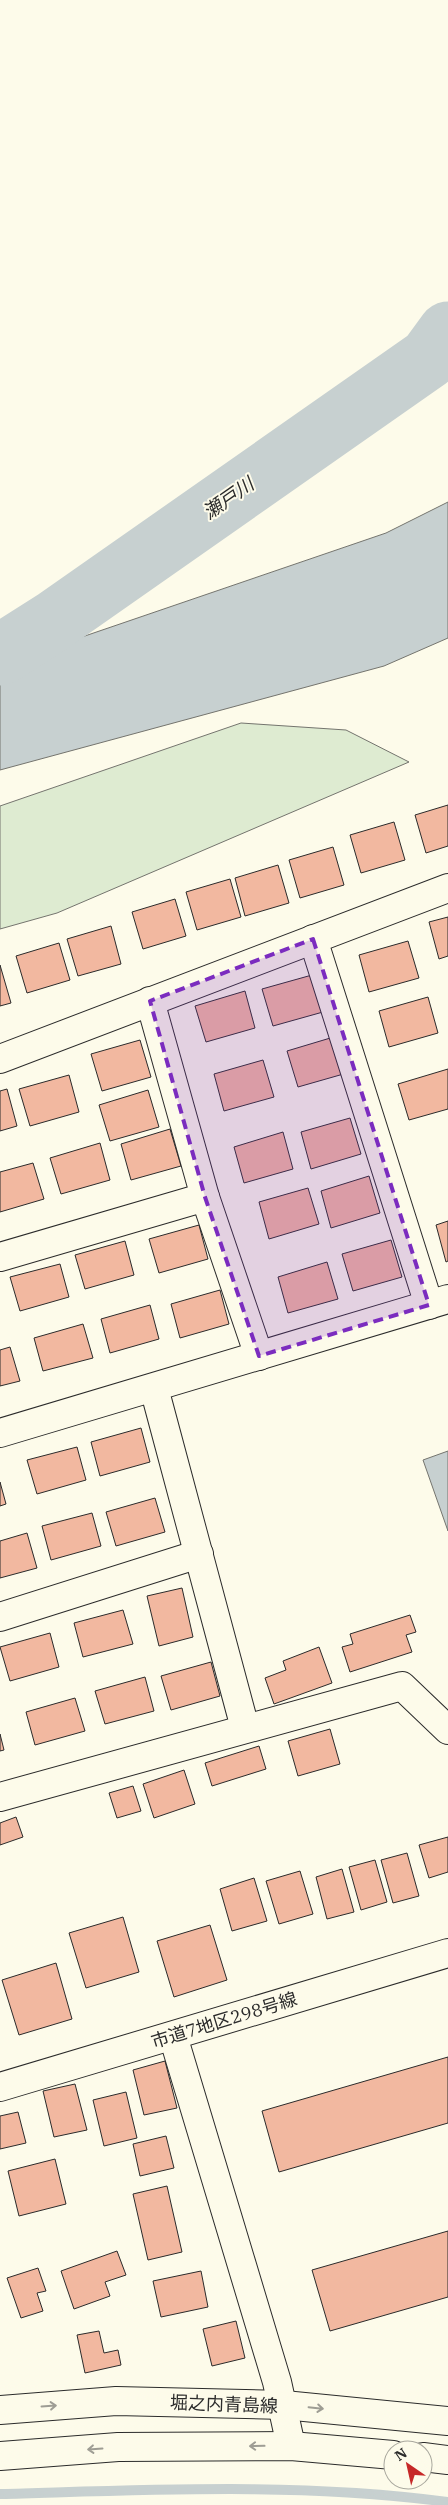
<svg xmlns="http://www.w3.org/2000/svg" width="448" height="2505" font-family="'IBM Plex Serif','Noto Sans JP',serif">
	<rect width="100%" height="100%" fill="#fdfbea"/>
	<path fill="#deebd1" stroke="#74746e" d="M 241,723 L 346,730 L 409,762 L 57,913 L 0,929 L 0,806 Z"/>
	<g fill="#c7d0d0" stroke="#74746e">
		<path d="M 448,502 L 448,638 L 384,666 L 0,770 L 0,665 L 386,533 Z"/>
		<path d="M 448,1451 L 448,1531 L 423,1460 Z"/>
	</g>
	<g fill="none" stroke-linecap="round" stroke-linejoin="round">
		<path stroke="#c7d0d0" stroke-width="10" d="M 0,2494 C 149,2490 299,2482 448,2502"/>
		<path stroke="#c7d0d0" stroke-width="61" d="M 0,655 L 55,620 L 429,358 L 448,332"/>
	</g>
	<g fill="#f2b8a0" stroke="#2b2b2b">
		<path d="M 448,805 L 448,846 L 426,853 L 415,815 Z"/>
		<path d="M 394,822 L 405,860 L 361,873 L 350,835 Z"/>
		<path d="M 333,847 L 344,885 L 300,898 L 289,860 Z"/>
		<path d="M 278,865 L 289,903 L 245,916 L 235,878 Z"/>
		<path d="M 230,879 L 241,917 L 197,930 L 186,892 Z"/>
		<path d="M 175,899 L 186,936 L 143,949 L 132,912 Z"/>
		<path d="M 448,917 L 448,956 L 439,959 L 429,922 Z"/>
		<path d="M 111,926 L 121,964 L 78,976 L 67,939 Z"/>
		<path d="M 408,941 L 419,978 L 369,992 L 359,955 Z"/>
		<path d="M 59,943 L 70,980 L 27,993 L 16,956 Z"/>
		<path d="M 0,965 L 11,1003 L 0,1006 Z"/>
		<path d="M 312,975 L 323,1012 L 273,1026 L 262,989 Z"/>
		<path d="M 245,991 L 255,1028 L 206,1042 L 195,1006 Z"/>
		<path d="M 428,997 L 438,1033 L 389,1047 L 379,1011 Z"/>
		<path d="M 337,1036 L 347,1073 L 298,1087 L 287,1051 Z"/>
		<path d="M 140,1040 L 151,1077 L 102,1091 L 91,1054 Z"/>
		<path d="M 263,1060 L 274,1097 L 224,1111 L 214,1074 Z"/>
		<path d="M 448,1069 L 448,1109 L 409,1120 L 398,1084 Z"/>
		<path d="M 69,1075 L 79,1112 L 30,1126 L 19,1089 Z"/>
		<path d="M 7,1089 L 17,1126 L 0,1131 L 0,1091 Z"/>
		<path d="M 148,1090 L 159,1127 L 110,1141 L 99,1105 Z"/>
		<path d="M 350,1118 L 361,1154 L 311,1169 L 301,1132 Z"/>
		<path d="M 170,1129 L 181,1166 L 131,1180 L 121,1144 Z"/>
		<path d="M 283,1132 L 293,1169 L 244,1183 L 234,1147 Z"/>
		<path d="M 100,1143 L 110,1180 L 61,1194 L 50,1158 Z"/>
		<path d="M 33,1163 L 44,1199 L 0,1212 L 0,1172 Z"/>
		<path d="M 369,1176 L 380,1213 L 331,1228 L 321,1191 Z"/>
		<path d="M 308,1188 L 319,1224 L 269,1239 L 259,1202 Z"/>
		<path d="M 448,1221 L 448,1261 L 446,1262 L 436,1225 Z"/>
		<path d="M 199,1225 L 208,1259 L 159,1273 L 149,1239 Z"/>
		<path d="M 391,1240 L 402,1277 L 353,1291 L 342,1254 Z"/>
		<path d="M 125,1241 L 134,1275 L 85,1289 L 75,1255 Z"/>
		<path d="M 327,1262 L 338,1299 L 288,1313 L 278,1277 Z"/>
		<path d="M 60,1264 L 69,1297 L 20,1311 L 10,1277 Z"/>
		<path d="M 220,1290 L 229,1324 L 180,1338 L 171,1304 Z"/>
		<path d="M 150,1305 L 159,1339 L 110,1353 L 101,1319 Z"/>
		<path d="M 83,1324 L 93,1358 L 43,1371 L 34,1338 Z"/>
		<path d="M 10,1347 L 20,1381 L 0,1386 L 0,1350 Z"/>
		<path d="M 141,1428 L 150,1462 L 100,1476 L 91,1442 Z"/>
		<path d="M 77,1447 L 86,1480 L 37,1494 L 27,1460 Z"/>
		<path d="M 0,1482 L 6,1504 L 0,1506 Z"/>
		<path d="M 155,1498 L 165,1532 L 116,1546 L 106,1512 Z"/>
		<path d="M 92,1513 L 101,1546 L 51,1560 L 42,1526 Z"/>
		<path d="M 27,1533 L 37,1568 L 0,1578 L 0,1541 Z"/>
		<path d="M 182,1588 L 193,1637 L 159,1646 L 147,1596 Z"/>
		<path d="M 123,1610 L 133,1644 L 83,1657 L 74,1623 Z"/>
		<path d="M 410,1615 L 416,1632 L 406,1635 L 412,1652 L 350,1672 L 342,1647 L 353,1644 L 350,1634 Z"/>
		<path d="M 50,1633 L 59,1667 L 10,1681 L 0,1647 Z"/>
		<path d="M 319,1647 L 332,1683 L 274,1704 L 265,1678 L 286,1670 L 283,1661 Z"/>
		<path d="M 211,1662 L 220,1696 L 171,1710 L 161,1676 Z"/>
		<path d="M 145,1677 L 154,1711 L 105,1724 L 95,1691 Z"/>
		<path d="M 75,1698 L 85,1731 L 35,1745 L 26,1712 Z"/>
		<path d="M 330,1729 L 340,1764 L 298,1776 L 288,1741 Z"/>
		<path d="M 0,1734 L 4,1750 L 0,1751 Z"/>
		<path d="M 259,1746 L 266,1769 L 212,1786 L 205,1763 Z"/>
		<path d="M 184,1770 L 195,1804 L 154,1818 L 143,1784 Z"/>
		<path d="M 133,1786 L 141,1811 L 117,1818 L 109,1793 Z"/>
		<path d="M 16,1817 L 23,1837 L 0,1845 L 0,1823 Z"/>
		<path d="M 448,1837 L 448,1872 L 429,1878 L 419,1845 Z"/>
		<path d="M 407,1853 L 419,1896 L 393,1903 L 381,1860 Z"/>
		<path d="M 375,1860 L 387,1902 L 361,1910 L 349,1867 Z"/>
		<path d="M 342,1869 L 354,1912 L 327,1919 L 316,1877 Z"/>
		<path d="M 300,1871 L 313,1914 L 279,1924 L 266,1881 Z"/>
		<path d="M 254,1878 L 267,1921 L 232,1931 L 220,1889 Z"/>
		<path d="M 123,1917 L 139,1972 L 86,1988 L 69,1933 Z"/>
		<path d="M 210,1925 L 227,1980 L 174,1997 L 157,1941 Z"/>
		<path d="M 56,1963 L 72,2019 L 19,2035 L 2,1980 Z"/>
		<path d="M 448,2057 L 448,2123 L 279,2172 L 262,2111 Z"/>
		<path d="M 165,2061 L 177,2108 L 144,2115 L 133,2070 Z"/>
		<path d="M 75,2084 L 87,2130 L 54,2137 L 43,2091 Z"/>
		<path d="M 126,2092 L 137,2138 L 104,2146 L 93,2100 Z"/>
		<path d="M 18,2112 L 26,2143 L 0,2149 L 0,2116 Z"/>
		<path d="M 166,2136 L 174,2168 L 140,2176 L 133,2144 Z"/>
		<path d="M 55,2159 L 66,2204 L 19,2216 L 8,2171 Z"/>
		<path d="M 167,2186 L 182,2252 L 148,2260 L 133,2194 Z"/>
		<path d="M 448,2231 L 448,2297 L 330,2331 L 312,2270 Z"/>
		<path d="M 117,2251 L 126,2275 L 105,2282 L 110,2296 L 74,2309 L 61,2271 Z"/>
		<path d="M 38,2268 L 46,2291 L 37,2293 L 43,2311 L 21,2318 L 7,2278 Z"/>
		<path d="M 201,2271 L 208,2307 L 161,2317 L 153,2281 Z"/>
		<path d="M 236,2321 L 245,2358 L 212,2366 L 203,2329 Z"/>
		<path d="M 99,2331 L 104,2353 L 118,2350 L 121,2365 L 85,2373 L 77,2335 Z"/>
	</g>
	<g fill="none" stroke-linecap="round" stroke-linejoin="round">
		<defs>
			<g id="street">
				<path d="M 313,939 L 429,1305"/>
				<path d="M 150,1001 L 205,1197 L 259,1356"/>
				<path d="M 0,1059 L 448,888"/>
				<path d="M 0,1257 L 205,1197"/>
				<path d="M 154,1388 L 245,1728"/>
				<path d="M 0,1433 L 448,1299"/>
				<path d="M 0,1617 L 199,1554"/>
				<path d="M 0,1797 L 402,1686 L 448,1730"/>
				<path d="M 173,2036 L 277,2382 L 291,2446"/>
			</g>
			<g id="secondary">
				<path d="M 0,2087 L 448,1953"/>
				<path d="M 0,2410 L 116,2401 L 284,2405 L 448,2421"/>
				<path d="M 0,2456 L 118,2447 L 291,2446 L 393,2455"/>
				<path d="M 423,2457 L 448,2460"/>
			</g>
		</defs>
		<use href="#street" stroke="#2b2b2b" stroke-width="30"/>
		<use href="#secondary" stroke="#2b2b2b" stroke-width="30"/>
		<use href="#street" stroke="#fdfbea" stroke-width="28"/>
		<use href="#secondary" stroke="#fdfbea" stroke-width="28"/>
	</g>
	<defs><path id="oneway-shaft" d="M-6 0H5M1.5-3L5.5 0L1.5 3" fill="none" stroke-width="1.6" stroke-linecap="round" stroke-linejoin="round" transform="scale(1.25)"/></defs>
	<g stroke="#9e9d94">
		<use href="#oneway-shaft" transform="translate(49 2406) rotate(-4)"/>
		<use href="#oneway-shaft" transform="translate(316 2408) rotate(6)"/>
		<use href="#oneway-shaft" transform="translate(257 2446) rotate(179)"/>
		<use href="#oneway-shaft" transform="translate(95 2449) rotate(176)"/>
	</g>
	<path fill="#7b2cbf" fill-opacity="0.2" stroke="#7b2cbf" stroke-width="4" stroke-dasharray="10 6" stroke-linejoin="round" d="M 313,939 L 429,1305 L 259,1356 L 205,1197 L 150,1001 Z"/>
	<g text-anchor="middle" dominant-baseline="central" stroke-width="4" stroke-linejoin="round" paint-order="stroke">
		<g font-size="18" fill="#2b2b2b" stroke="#fdfbea">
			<text transform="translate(224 2020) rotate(-17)">市道7地区298号線</text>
			<text transform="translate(224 2404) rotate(2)">堀之内青島線</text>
		</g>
		<g font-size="19" font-style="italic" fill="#2b2b2b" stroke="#fdfbea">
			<text transform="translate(228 498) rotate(-35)">瀬戸川</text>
		</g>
	</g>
	<g transform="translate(408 2465) rotate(326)"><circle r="24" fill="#fdfbea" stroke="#a9a89e"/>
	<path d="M0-4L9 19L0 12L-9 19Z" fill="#c62828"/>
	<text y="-8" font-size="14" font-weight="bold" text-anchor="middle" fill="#2b2b2b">N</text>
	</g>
</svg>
